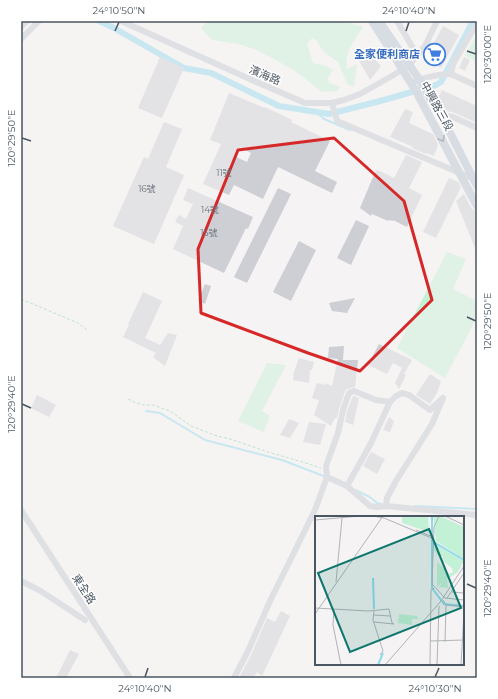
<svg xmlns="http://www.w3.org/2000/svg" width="498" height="699" font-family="Montserrat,'Noto Sans TC',sans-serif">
	<rect width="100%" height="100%" fill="#f5f3f3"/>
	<g fill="#c3f1d5">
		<path d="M 208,21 L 343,21 L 363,27 C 354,42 344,52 347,69 L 357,64 L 354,87 L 347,84 L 338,62 L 324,52 L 316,40 L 312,38 L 307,44 L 313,63 L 326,66 L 333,70 L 327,79 L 330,83 L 340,87 L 337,91 L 322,92 L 294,70 L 257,50 L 239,44 L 212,40 L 201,28 Z"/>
		<path d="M 474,39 L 477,41 L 477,62 L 465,56 Z"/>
		<path d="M 447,252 L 466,259 L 453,289 L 477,301 L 477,317 L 445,378 L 397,348 Z"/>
		<path d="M 267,363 L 286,365 L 262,411 L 270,416 L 264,432 L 238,421 Z"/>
	</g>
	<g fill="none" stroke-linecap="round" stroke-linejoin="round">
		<g stroke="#90daee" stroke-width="2">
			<path d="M 316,112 L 324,119 L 350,130"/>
			<path d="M 146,411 L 160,413 L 205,440 L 282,460 L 326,477"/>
			<path d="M 355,490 L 370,497 L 377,503 L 381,504"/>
			<path d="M 415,506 L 477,509"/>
		</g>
		<path stroke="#90daee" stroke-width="6" d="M 99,21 L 114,28 L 184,68 L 211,73 L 279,106 L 329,114 L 384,100 L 436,85 L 441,82 L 473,21"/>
	</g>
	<g fill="#cdcfd5" fill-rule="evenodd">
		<path d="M 443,26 L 459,35 L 441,68 L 425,60 Z"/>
		<path d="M 365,48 L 381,66 L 370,80 L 358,59 Z"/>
		<path d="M 160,57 L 184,68 L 162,118 L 138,108 Z"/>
		<path d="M 464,57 L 470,60 L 465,71 L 459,68 Z"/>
		<path d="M 442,90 L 477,106 L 477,123 L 455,113 L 447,111 L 438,98 Z"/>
		<path d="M 229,93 L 265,108 L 265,107 L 292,120 L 291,122 L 330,141 L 315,171 L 337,182 L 332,193 L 278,167 L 263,199 L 234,185 L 229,195 L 203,184 L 221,144 L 210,140 ZM 240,147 L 251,153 L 247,162 L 236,157 Z"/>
		<path d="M 405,109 L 413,112 L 409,123 L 433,134 L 438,145 L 434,156 L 427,153 L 426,154 L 412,148 L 413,147 L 390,137 Z"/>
		<path d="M 164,122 L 182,129 L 166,167 L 184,175 L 154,244 L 113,226 L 144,157 L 148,159 Z"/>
		<path d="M 406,155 L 422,162 L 409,188 L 422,195 L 407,227 L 393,220 L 393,221 L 389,220 L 388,221 L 372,214 L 371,216 L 360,208 L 376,170 L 378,171 L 378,170 L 394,178 Z"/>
		<path d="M 449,178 L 458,182 L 461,187 L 436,238 L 423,232 Z"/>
		<path d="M 188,188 L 253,217 L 248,229 L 246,228 L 224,273 L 173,249 L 183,226 L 175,222 L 179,215 L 186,219 L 193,204 L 183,200 Z"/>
		<path d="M 278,188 L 291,194 L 247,283 L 234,277 Z"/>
		<path d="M 464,194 L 472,209 L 477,211 L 477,253 L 456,201 Z"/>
		<path d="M 356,220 L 369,226 L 351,265 L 337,258 Z"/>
		<path d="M 299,241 L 316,250 L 291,301 L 273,292 Z"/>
		<path d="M 205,284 L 211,286 L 205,304 L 198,301 Z"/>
		<path d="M 143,292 L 162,301 L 145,338 L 160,345 L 168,333 L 177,335 L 165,366 L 153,357 L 156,353 L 123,337 L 129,325 L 128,324 Z"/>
		<path d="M 355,298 L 347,313 L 332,311 L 329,303 Z"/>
		<path d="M 379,344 L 412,360 L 404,374 L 406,375 L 399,389 L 395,383 L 402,368 L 393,363 L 387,374 L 368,365 Z"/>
		<path d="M 344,346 L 343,360 L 358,360 L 355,387 L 347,389 L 345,391 L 339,409 L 337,418 L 335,418 L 331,426 L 314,415 L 319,400 L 312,398 L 317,383 L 325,385 L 325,383 L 332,386 L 338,359 L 328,358 L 329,347 Z"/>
		<path d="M 299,358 L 314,362 L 312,370 L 310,370 L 309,383 L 293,380 L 294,372 Z"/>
		<path d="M 430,374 L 441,381 L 437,393 L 430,404 L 416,395 Z"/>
		<path d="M 37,395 L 56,405 L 49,417 L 31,408 Z"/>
		<path d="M 353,396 L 354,396 L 359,398 L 353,425 L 345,422 L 347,411 Z"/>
		<path d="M 389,417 L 394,421 L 390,432 L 383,430 Z"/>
		<path d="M 289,419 L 299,423 L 290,438 L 280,435 Z"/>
		<path d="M 309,422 L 326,424 L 320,445 L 303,442 Z"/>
		<path d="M 371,452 L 385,459 L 377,474 L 363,466 Z"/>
		<path d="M 281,611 L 290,616 L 262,676 L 257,672 L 253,678 L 239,678 L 252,653 L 267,618 L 275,622 Z"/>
		<path d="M 70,650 L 79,654 L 66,678 L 56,678 Z"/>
	</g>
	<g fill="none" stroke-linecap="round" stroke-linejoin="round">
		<g stroke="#7ad0a6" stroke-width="1" stroke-dasharray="3 2" stroke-linecap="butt">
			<path d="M 21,299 L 78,323 L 87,330"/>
			<path d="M 128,399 L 134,402 L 143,405 L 153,405 L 170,411 L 191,426 L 217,436 L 230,439 L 268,452 L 306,463 L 321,468"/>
		</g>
		<g stroke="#c1cad2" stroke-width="6">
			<path d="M 121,21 L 252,80 L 305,103 L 332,103 L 344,100 L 360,94 L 392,76 L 409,65 L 425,46 L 437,21"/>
			<path d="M 397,21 L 417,55"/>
			<path d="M 21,27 L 27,21"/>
			<path d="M 21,39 L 39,21"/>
			<path d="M 451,74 L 453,64 L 477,23"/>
			<path d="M 411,83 C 423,78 438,74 451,74 L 477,86"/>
			<path d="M 332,103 L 337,121 L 474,179"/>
			<path d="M 441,115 L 453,117 L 477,128"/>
			<path d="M 327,477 L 347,486 L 370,506 L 377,507 L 386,506 L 477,515"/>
			<path d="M 347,486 L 370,445 L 390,402"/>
			<path d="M 21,510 L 130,678"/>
			<path d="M 21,581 L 39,590 L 85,620"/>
			<path d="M 234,678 L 248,651 L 271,599 L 315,510 L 327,477 L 326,466 L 338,433 L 343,410 L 349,393 L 354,391 L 376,400 L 390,402 L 396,396 L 402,393 L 409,395 L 430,410 L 443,398 L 432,424 L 396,481 L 387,498 L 386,506"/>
		</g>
		<g stroke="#b3c2d1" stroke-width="8">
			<path d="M 372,21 L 417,93 L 477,206"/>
			<path d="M 379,21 L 419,79 L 426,92 L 441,115 L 477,186"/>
		</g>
	</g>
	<defs><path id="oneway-chevron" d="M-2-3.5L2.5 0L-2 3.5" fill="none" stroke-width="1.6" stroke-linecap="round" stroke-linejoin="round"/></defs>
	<use stroke="#64717d" href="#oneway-chevron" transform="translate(442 139) rotate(62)"/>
	<path d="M0 0H498V699H0ZM 334,138 L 404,201 L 432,300 L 360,371 L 308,353 L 201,313 L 198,249 L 238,150 Z" fill="#f5f3f3" fill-opacity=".55" fill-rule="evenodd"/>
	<path fill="none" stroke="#d62828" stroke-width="3" stroke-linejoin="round" d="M 334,138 L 404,201 L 432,300 L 360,371 L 308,353 L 201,313 L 198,249 L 238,150 Z"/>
	<path fill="none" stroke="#4a5661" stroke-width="1.5" d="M 115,31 L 119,22M 406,31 L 409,22M 467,51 L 476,54M 22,138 L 31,141M 467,317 L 476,321M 22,404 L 31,408M 467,584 L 476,588M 145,677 L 148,668M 435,677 L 439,668"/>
	<defs>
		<symbol id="supermarket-ring" viewBox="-11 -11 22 22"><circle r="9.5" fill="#fff" stroke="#3f7fe0" stroke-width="1.5"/><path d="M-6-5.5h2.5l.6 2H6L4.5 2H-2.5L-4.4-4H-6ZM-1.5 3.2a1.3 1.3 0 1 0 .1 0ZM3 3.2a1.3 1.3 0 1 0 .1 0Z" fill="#3f7fe0"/></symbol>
	</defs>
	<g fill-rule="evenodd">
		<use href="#supermarket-ring" x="422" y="42" width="25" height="25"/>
	</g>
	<g text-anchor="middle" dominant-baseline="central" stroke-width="3" stroke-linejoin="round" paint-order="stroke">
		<g font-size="9" fill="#6b747e">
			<text x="224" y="172">11號</text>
			<text x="147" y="188">16號</text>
			<text x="210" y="209">14號</text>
			<text x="209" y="232">15號</text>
		</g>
		<g font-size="11" font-weight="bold" fill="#366cbe" stroke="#fff" text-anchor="end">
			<text x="420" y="54">全家便利商店</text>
		</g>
		<g font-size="11" fill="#4a5661" stroke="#fff">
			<text transform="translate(265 75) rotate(23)">濱海路</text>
			<text transform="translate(437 106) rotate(61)">中興路三段</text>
			<text transform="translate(84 589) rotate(57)">東全路</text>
		</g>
	</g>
	<g transform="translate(315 516)">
		<rect width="149" height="149" fill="#f5f3f3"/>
		<path d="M 87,0 L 113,1 L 114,16 L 87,7 ZM 118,0 L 125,0 L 149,11 L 149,43 L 121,25 ZM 120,28 L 149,45 L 142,57 L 132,63 L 133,72 L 126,71 L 123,74 L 128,65 L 122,72 L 122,46 L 131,54 L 129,58 L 132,55 L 134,58 L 138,56 L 137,52 L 128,45 L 128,40 L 123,40 L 119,34 ZM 84,98 L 102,100 L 103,103 L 97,103 L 97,109 L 83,107 Z" fill="#c3f1d5"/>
		<path fill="none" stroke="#90daee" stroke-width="2" d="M 117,0 L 117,72 L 129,88 L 149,90M 117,25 L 149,44M 58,62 L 59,93M 63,149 L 68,137"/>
		<path fill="none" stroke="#b1b4b9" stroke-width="1" d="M 58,0 L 69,2 L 119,23M 124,0 L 119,11 L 117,68 L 130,82 L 149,84M 130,0 L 149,9M 0,4 L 45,0M 101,14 L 118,21M 21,66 L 27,2M 137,76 L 149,77M 132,82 L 149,57M 128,84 L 131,89 L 130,126M 131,89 L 149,91M 0,92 L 53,95 L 74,93 L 77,107 L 79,108 L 59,106M 19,93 L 18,109 L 26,149M 59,95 L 58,104 L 68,135 L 65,139M 0,98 L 68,0M 59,99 L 75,100M 115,125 L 149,124M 70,149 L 126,85 L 149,50M 115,149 L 116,74 L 119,72M 122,149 L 124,90M 146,149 L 149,96"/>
		<path fill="#0f766e" fill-opacity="0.15" stroke="#0f766e" stroke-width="2" d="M 114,13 L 146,92 L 35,136 L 3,57 Z"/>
		<rect width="149" height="149" fill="none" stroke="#4a5661" stroke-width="2"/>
	</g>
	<rect width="498" height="699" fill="none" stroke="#ffffff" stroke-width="44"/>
	<rect x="22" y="22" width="454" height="655" fill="none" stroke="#4a5661" stroke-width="1.5"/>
	<g font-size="10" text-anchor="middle" fill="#4a5661">
		<text x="119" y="14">24°10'50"N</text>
		<text x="409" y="14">24°10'40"N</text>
		<text transform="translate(487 54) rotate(-90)" y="4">120°30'00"E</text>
		<text transform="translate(11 138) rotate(-90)" y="4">120°29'50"E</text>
		<text transform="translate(487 321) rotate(-90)" y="4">120°29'50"E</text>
		<text transform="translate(11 404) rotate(-90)" y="4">120°29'40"E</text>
		<text transform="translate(487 588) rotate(-90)" y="4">120°29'40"E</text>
		<text x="145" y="692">24°10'40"N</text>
		<text x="435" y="692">24°10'30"N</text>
	</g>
</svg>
